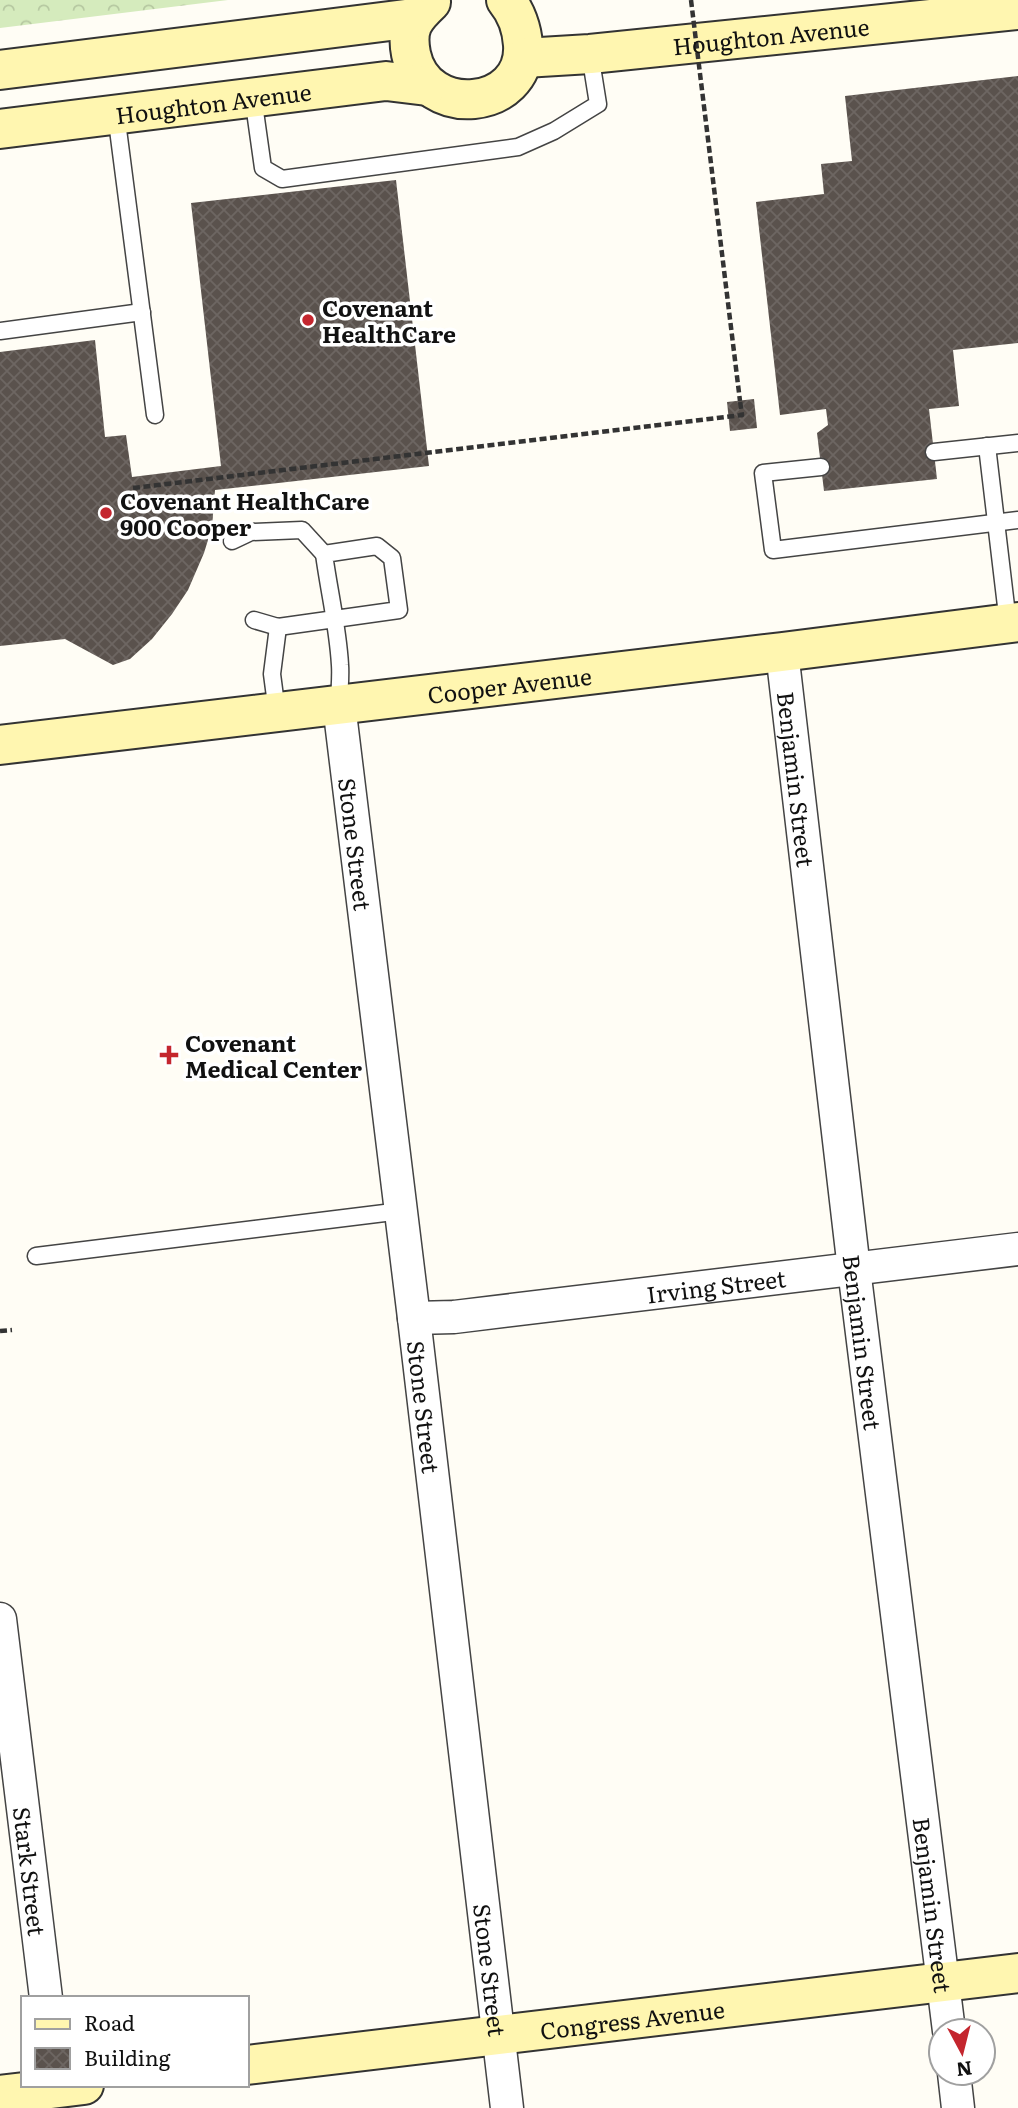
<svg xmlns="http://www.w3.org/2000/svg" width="1018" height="2108" font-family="Literata,serif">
	<defs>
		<pattern id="park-crowns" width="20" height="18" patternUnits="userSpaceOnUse" patternTransform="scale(1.75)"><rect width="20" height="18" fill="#d5ebbd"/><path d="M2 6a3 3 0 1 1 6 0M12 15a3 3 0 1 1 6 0" fill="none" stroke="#b6c8a1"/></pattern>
		<pattern id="building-cross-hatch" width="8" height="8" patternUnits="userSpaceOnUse" patternTransform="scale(1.75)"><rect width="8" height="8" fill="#5a524d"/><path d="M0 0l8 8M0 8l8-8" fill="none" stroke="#6d6662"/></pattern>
	</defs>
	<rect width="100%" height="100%" fill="#fffdf5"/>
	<path fill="url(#park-crowns)" d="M 0,0 L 228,0 L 0,28 Z"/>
	<g fill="url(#building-cross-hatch)">
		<path d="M 1018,76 L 1018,343 L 953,350 L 959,406 L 929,409 L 937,479 L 824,491 L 817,433 L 828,425 L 826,409 L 780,415 L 756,202 L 824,194 L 821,164 L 852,161 L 845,96 Z"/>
		<path d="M 396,180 L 429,466 L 215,490 L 212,527 L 204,553 L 188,590 L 172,614 L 152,639 L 130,659 L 113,665 L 65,639 L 0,646 L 0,352 L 95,340 L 105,437 L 126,435 L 132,477 L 221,466 L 191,203 Z"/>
		<path d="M 754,399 L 757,428 L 730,431 L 727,402 Z"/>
	</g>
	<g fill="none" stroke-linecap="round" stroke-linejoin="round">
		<defs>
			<g id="lane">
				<path d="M 253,97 L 263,168 L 282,179 L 518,147 L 554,131 L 598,104 L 590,54"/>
				<path d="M 116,114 L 155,415"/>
				<path d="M 0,331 L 142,312"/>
				<path d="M 987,446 L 1008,623"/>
				<path d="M 934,452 L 1018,443"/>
				<path d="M 821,467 L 763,473 L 773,550 L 1018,520"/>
				<path d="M 232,541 L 251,532 L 302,530 L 324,554"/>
				<path d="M 254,620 L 278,627 L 399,610 L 392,558 L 377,546 L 324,554 C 329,591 338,628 340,665 C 341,678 339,692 339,705"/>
				<path d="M 277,712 L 272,674 L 278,627"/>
				<path d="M 36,1256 L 401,1211"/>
			</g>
			<g id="street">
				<path id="s1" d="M 782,652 L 854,1269 L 949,2031"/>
				<path id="s2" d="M 339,705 L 414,1318 L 507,2108"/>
				<path id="s3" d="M 414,1318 L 454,1317 L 1018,1249"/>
				<path id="s4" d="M 0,1619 L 46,1998"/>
				<path d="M 954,2073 L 958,2108"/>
			</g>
			<g id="secondary">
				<path d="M 431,2 C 413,19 406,28 411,54 C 425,121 527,110 523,45 C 522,29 516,12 506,0"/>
				<path id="s5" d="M 524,58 L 590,54 L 1018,10"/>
				<path d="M 0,70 L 414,18"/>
				<path id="s6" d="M 0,129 L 386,81 L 427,86"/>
				<path id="s7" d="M 0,745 L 782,652 L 1018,622"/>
				<path id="s8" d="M 247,2065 L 1018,1973"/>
				<path d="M 0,2095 L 84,2085"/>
			</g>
		</defs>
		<use href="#lane" stroke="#444" stroke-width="19"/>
		<use href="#street" stroke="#444" stroke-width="35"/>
		<use href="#secondary" stroke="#333" stroke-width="42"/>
		<g stroke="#333" stroke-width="4.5" stroke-dasharray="7 3.5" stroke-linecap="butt">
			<path d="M 133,488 L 742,415 L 740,401"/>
			<path d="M 0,1331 L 12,1330"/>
		</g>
		<use href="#lane" stroke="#fff" stroke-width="16"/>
		<use href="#street" stroke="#fff" stroke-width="32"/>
		<use href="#secondary" stroke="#fff6b0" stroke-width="38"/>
		<path stroke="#333" stroke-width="4.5" stroke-dasharray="7 3.5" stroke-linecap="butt" d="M 691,0 L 740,401"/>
	</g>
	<g fill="#c4262e" stroke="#fff" stroke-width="2.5">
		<circle cx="308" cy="320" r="7"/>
		<circle cx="106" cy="513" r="7"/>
		<path d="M165.5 1044.5h7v7h7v7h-7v7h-7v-7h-7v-7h7z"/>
	</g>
	<g text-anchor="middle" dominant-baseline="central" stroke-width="7" stroke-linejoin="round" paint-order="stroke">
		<g font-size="23" fill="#111" stroke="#fff">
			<text stroke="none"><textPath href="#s5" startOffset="248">Houghton Avenue</textPath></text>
			<text stroke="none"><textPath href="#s6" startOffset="215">Houghton Avenue</textPath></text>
			<text stroke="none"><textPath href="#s7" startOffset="513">Cooper Avenue</textPath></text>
			<text stroke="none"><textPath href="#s1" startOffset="128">Benjamin Street</textPath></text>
			<text stroke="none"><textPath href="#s2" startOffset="140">Stone Street</textPath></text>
			<text stroke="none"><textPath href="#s3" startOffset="304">Irving Street</textPath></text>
			<text stroke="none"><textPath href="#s1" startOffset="695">Benjamin Street</textPath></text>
			<text stroke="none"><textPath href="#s2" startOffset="707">Stone Street</textPath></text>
			<text stroke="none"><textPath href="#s4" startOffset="254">Stark Street</textPath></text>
			<text stroke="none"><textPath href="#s1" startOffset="1262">Benjamin Street</textPath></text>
			<text stroke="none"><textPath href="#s2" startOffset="1274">Stone Street</textPath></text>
			<text stroke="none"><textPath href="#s8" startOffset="388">Congress Avenue</textPath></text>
		</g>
		<g font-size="23" font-weight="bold" fill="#111" stroke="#fff" text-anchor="start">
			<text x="322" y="307">Covenant<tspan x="322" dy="26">HealthCare</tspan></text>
			<text x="120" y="500">Covenant HealthCare<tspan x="120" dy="26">900 Cooper</tspan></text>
			<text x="185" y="1042">Covenant<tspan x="185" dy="26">Medical Center</tspan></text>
		</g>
	</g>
	<rect x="21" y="1996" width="228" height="91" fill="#ffffff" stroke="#a0a0a0" stroke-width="2"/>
	<rect x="35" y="2019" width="35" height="10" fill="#fff6b0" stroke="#a0a0a0" stroke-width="2"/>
	<text x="84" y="2031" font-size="21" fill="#111111">Road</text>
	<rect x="35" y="2048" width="35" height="21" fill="url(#building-cross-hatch)" stroke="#a0a0a0" stroke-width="2"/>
	<text x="84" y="2066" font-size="21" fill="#111111">Building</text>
	<g transform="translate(962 2052) rotate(173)"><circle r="33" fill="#ffffff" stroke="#a0a0a0" stroke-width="2"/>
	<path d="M0-5L12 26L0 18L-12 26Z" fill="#c4262e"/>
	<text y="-10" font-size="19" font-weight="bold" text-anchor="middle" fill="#111111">N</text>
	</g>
</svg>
